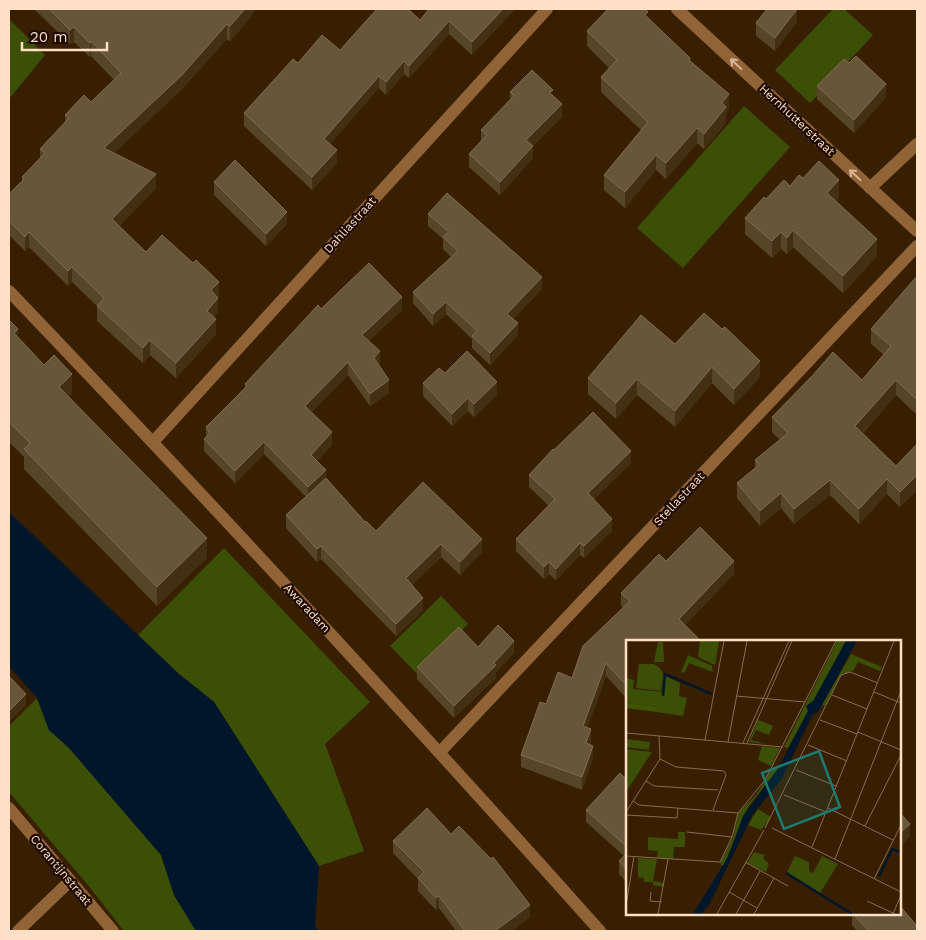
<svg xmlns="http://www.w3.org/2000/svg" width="926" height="940" font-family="'Work Sans',sans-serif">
	<rect width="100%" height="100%" fill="#391f02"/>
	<g fill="#3c4f07">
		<path d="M 833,9 L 844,9 L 873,35 L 810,103 L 775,70 Z"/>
		<path d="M 9,19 L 45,55 L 9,99 Z"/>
		<path d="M 744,106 L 790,147 L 683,268 L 637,228 Z"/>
		<path d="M 224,548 L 370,702 L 325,744 L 364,851 L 319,866 L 214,702 L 179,674 L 138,635 Z"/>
		<path d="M 441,596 L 468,624 L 417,674 L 390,646 Z"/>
		<path d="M 37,698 L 49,730 L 69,748 L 161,855 L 174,895 L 196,931 L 124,931 L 87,884 L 9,792 L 9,726 Z"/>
	</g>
	<path fill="#00172b" d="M 9,512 L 179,674 L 214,702 L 319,866 L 315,925 L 318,931 L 196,931 L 174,895 L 161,855 L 69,748 L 49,730 L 37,698 L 9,666 Z"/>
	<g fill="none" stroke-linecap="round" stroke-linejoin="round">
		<g stroke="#916437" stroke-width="12">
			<path d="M 677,9 L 917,231"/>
			<path d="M 870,188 L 917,144"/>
			<path d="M 9,291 C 210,501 407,715 600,931"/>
			<path d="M 153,442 L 547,9"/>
			<path d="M 440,752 L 917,246"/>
			<path d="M 9,808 L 113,931"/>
			<path d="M 18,931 L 70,881"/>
		</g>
	</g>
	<g fill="#564627">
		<path d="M 34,9 L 256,9 L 252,13 L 252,16 L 230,41 L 227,39 L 182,89 L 114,153 L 156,188 L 119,226 L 146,252 L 219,296 L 218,297 L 218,312 L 214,317 L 216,334 L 176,378 L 150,355 L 143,363 L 97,321 L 97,306 L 72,282 L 68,286 L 29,247 L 25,251 L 9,235 L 9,194 L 22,182 L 22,177 L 40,158 L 40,149 L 65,122 L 65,115 L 91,102 L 114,80 L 91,56 L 90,57 L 74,42 L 70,44 Z"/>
		<path d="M 515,9 L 472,55 L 449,34 L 409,78 L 404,74 L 386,95 L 379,88 L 330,144 L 337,163 L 312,190 L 244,126 L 244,113 L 298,63 L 340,50 L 420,20 Z"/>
		<path d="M 648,18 L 690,61 L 729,109 L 726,113 L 726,123 L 704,149 L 697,143 L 666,179 L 656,170 L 625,208 L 604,190 L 604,175 L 641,130 L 601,92 L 601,77 L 609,68 L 587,46 L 587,31 Z"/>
		<path d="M 797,22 L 775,51 L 756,36 L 756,23 Z"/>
		<path d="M 849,63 L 886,97 L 854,133 L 817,99 L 817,86 Z"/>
		<path d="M 510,92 L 553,95 L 562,117 L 533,146 L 533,158 L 500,195 L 469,167 L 469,154 L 481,141 L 481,130 L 510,99 Z"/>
		<path d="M 803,178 L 839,197 L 836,201 L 877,256 L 843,293 L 793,247 L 787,254 L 781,249 L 772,258 L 745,234 L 745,218 L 766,199 Z"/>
		<path d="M 214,182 L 287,224 L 266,246 L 214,195 Z"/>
		<path d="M 428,214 L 542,289 L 513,319 L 518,335 L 490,365 L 472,348 L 472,339 L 446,314 L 433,326 L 413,303 L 413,292 L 451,257 L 443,249 L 443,239 L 428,226 Z"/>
		<path d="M 917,276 L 917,415 L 896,395 L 863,433 L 896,466 L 917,444 L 917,490 L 900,507 L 887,494 L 859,524 L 830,495 L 794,524 L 781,508 L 760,526 L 737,498 L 737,483 L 755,468 L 755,460 L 780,440 L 772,432 L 772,417 L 813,376 L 813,375 L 862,380 L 884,355 L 871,344 L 871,329 Z"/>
		<path d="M 321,309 L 402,310 L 369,341 L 380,364 L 378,365 L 389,393 L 370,406 L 348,375 L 311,412 L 332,445 L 317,461 L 326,479 L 365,522 L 376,531 L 482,552 L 460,575 L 441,557 L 412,585 L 423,611 L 396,636 L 321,559 L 317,562 L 286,528 L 286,515 L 306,497 L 264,454 L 235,483 L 204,451 L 204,439 L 206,437 L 206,427 L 245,389 L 245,384 Z"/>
		<path d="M 9,320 L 18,338 L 72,394 L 69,397 L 207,558 L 157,606 L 24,469 L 24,457 L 9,442 Z"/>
		<path d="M 675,344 L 760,377 L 734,405 L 712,383 L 675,427 L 637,395 L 616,419 L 588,394 L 588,378 Z"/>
		<path d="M 445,373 L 497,395 L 474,417 L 468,411 L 452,426 L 423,396 L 423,383 Z"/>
		<path d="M 554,450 L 631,463 L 593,500 L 612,531 L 584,558 L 580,555 L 556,580 L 549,574 L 544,579 L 516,551 L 516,539 L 549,506 L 529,487 L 529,475 Z"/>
		<path d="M 666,561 L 734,574 L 685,625 L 627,641 L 627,699 L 606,676 L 587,728 L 591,742 L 590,744 L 593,758 L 582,790 L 521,767 L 521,755 L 546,704 L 572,678 L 623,608 L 621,605 L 621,593 Z"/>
		<path d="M 478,647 L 514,653 L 496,672 L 496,678 L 454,718 L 417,679 L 417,667 Z"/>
		<path d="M 627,780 L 627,883 L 619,874 L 619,861 L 624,856 L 586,822 L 586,810 Z"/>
		<path d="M 393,841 L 530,917 L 512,931 L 456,931 L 439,908 L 436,910 L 418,891 L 418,879 L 393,853 Z"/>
		<path d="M 852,914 L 900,914 L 917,931 L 857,931 L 852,925 Z"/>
	</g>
	<g fill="#432f11">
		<path d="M 245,9 L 256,9 L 252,13 L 252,16 L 230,41 L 230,26 Z"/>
		<path d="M 503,9 L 515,9 L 472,55 L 472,42 Z"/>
		<path d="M 797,9 L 797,22 L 775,51 L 775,38 Z"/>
		<path d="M 449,21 L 449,34 L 409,78 L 409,66 Z"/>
		<path d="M 227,24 L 227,39 L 182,89 L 104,163 L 104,148 Z"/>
		<path d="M 74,27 L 74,42 L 70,44 L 70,30 Z"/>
		<path d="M 91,41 L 91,56 L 90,57 L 90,43 Z"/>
		<path d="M 404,61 L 404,74 L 386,95 L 386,82 Z"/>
		<path d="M 379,76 L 379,88 L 324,151 L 324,139 Z"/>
		<path d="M 886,84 L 886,97 L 854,133 L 854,120 Z"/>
		<path d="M 729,94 L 729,109 L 726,113 L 726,123 L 704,149 L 704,134 L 722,103 Z"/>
		<path d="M 562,104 L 562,117 L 533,146 L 533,158 L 500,195 L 500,182 L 526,140 Z"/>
		<path d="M 697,128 L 697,143 L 666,179 L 666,163 Z"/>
		<path d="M 337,150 L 337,163 L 312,190 L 312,177 Z"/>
		<path d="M 656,155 L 656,170 L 625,208 L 625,192 Z"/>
		<path d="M 156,174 L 156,188 L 112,233 L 112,219 Z"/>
		<path d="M 839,180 L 839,197 L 827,210 L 827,193 Z"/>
		<path d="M 287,212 L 287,224 L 266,246 L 266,234 Z"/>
		<path d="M 793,230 L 793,247 L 787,254 L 787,238 Z"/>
		<path d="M 29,232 L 29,247 L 25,251 L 25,237 Z"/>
		<path d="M 781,232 L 781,249 L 772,258 L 772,241 Z"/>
		<path d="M 877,239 L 877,256 L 843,293 L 843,276 Z"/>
		<path d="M 72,267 L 72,282 L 68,286 L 68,271 Z"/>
		<path d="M 542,277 L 542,289 L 507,325 L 507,314 Z"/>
		<path d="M 219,282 L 219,296 L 211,305 L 211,290 Z"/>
		<path d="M 402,297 L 402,310 L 362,348 L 362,335 Z"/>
		<path d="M 218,298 L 218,312 L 207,325 L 207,311 Z"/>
		<path d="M 446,302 L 446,314 L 433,326 L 433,314 Z"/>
		<path d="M 216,319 L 216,334 L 176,378 L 176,363 Z"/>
		<path d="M 518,323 L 518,335 L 490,365 L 490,353 Z"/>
		<path d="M 18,329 L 18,349 L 14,333 Z"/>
		<path d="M 150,340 L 150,355 L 143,363 L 143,348 Z"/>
		<path d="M 380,351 L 380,364 L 374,371 L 374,358 Z"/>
		<path d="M 760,361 L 760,377 L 734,405 L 734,389 Z"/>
		<path d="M 348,362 L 348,375 L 305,419 L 305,406 Z"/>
		<path d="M 712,367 L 712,383 L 675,427 L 675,411 Z"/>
		<path d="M 72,374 L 72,394 L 59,406 L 59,387 Z"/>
		<path d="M 637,379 L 637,395 L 616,419 L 616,403 Z"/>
		<path d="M 389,380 L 389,393 L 370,406 L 370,394 Z"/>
		<path d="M 896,380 L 896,395 L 855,441 L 855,426 Z"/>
		<path d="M 497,382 L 497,395 L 474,417 L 474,404 Z"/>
		<path d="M 468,398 L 468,411 L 452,426 L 452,414 Z"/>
		<path d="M 332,432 L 332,445 L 311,468 L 311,455 Z"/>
		<path d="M 264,442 L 264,454 L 235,483 L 235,471 Z"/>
		<path d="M 631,451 L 631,463 L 588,505 L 588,493 Z"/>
		<path d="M 326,470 L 326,483 L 308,500 L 308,487 Z"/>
		<path d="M 917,475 L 917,490 L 900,507 L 900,492 Z"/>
		<path d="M 887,479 L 887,494 L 859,524 L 859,509 Z"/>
		<path d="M 830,480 L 830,495 L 794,524 L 794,509 Z"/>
		<path d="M 781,493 L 781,508 L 760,526 L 760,511 Z"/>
		<path d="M 612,519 L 612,531 L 584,558 L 584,546 Z"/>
		<path d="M 207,538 L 207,558 L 157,606 L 157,587 Z"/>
		<path d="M 482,539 L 482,552 L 460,575 L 460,562 Z"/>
		<path d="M 580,543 L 580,555 L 556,580 L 556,569 Z"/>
		<path d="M 441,544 L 441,557 L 406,591 L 406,578 Z"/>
		<path d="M 321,546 L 321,559 L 317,562 L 317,549 Z"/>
		<path d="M 734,561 L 734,574 L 679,631 L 679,619 Z"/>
		<path d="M 549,562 L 549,574 L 544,579 L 544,567 Z"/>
		<path d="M 423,598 L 423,611 L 396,636 L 396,624 Z"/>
		<path d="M 514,641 L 514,653 L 496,672 L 496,678 L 454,718 L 454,706 Z"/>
		<path d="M 606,663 L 606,676 L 583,739 L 583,726 Z"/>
		<path d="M 26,694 L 26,705 L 9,722 L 9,711 Z"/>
		<path d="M 591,729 L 591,742 L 586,756 L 586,743 Z"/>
		<path d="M 593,746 L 593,758 L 582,790 L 582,777 Z"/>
		<path d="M 910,824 L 910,837 L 900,846 L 900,833 Z"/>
		<path d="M 439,896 L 439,908 L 436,910 L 436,898 Z"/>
		<path d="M 530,905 L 530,917 L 512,931 L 495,931 Z"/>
	</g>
	<g fill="#685638" stroke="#7f6c4e">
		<path d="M 49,9 L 245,9 L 230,26 L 227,24 L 182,75 L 104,148 L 156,174 L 112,219 L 146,252 L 162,235 L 193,263 L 196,260 L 219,282 L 211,290 L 218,298 L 207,311 L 216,319 L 176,363 L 150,340 L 143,348 L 97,306 L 104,298 L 72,267 L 68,271 L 29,232 L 25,237 L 9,221 L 9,194 L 24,179 L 22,177 L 45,153 L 40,149 L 69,118 L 65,115 L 84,95 L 91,102 L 121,73 L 91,41 L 90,43 L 74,27 L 70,30 Z"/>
		<path d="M 377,9 L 408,9 L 420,20 L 429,9 L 503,9 L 472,42 L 449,21 L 409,66 L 404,61 L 386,82 L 379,76 L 324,139 L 337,150 L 312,177 L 244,113 L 293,59 L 298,63 L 322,35 L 340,50 Z"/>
		<path d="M 608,9 L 645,9 L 648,12 L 645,15 L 690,58 L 689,60 L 729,94 L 722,103 L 726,107 L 704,134 L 697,128 L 666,163 L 656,155 L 625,192 L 604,175 L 648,122 L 601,77 L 617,60 L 587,31 Z"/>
		<path d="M 767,9 L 797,9 L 775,38 L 756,23 Z"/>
		<path d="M 856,56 L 886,84 L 854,120 L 817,86 L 844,59 L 849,63 Z"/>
		<path d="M 532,70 L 553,90 L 550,93 L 562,104 L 526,140 L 533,146 L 500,182 L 469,154 L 487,135 L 481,130 L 514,96 L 510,92 Z"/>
		<path d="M 235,160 L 287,212 L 266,234 L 214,182 Z"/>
		<path d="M 819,161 L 839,180 L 827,193 L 877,239 L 843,276 L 793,230 L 787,238 L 781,232 L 772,241 L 745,218 L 764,197 L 766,199 L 784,180 L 790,186 L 799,175 L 803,178 Z"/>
		<path d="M 447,193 L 542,277 L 507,314 L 518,323 L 490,353 L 472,336 L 477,331 L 446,302 L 433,314 L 413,292 L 458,251 L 443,237 L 449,232 L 428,214 Z"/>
		<path d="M 369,263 L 402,297 L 362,335 L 380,351 L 374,358 L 389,380 L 370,394 L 348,362 L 305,406 L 332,432 L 311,455 L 326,470 L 308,487 L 264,442 L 235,471 L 204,439 L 210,433 L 206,427 L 247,386 L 245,384 L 318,305 L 321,309 Z"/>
		<path d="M 917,276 L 917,400 L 896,380 L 855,426 L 896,466 L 917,444 L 917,475 L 900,492 L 887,479 L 859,509 L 830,480 L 794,509 L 781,493 L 760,511 L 737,483 L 759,465 L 755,460 L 788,433 L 772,417 L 813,375 L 833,352 L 862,380 L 891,346 L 871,329 Z"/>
		<path d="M 704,313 L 722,329 L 725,327 L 760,361 L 734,389 L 712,367 L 675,411 L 637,379 L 616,403 L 588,378 L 641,315 L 675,344 Z"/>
		<path d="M 9,320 L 18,329 L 14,333 L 44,365 L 54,355 L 72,374 L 59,387 L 207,538 L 157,587 L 24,449 L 30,443 L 9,422 Z"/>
		<path d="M 467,351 L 497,382 L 474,404 L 468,398 L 452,414 L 423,383 L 439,368 L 445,373 Z"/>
		<path d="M 593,412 L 631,451 L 588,493 L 612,519 L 584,546 L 580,543 L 556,569 L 549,562 L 544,567 L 516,539 L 555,499 L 529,475 L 553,449 L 554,450 Z"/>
		<path d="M 326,478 L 365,522 L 366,521 L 376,531 L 423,482 L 482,539 L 460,562 L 441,544 L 406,578 L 423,598 L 396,624 L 321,546 L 317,549 L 286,515 Z"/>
		<path d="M 700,527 L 734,561 L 679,619 L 701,641 L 627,641 L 627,686 L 606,663 L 583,726 L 591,729 L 586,743 L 593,746 L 582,777 L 521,755 L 540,702 L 546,704 L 558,672 L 572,678 L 583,646 L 630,601 L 621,593 L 659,554 L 666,561 Z"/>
		<path d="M 498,625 L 514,641 L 494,663 L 496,665 L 454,706 L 417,667 L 459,627 L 478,647 Z"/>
		<path d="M 9,676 L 26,694 L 9,711 Z"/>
		<path d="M 620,773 L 627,780 L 627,847 L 586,810 Z"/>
		<path d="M 427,808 L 451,834 L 459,826 L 491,859 L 493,857 L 530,905 L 495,931 L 465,931 L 439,896 L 436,898 L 418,878 L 424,872 L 393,841 Z"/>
		<path d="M 900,813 L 910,824 L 900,833 Z"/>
		<path d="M 627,853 L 627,870 L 619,861 Z"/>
		<path d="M 900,906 L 917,926 L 917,931 L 869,931 L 853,914 L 900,914 Z"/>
	</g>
	<defs><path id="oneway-shaft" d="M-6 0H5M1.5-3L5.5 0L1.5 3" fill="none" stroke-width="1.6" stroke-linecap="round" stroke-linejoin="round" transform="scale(1.25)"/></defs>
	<g stroke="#d7b593">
		<use href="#oneway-shaft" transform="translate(736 64) rotate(-137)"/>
		<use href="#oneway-shaft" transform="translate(855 175) rotate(-137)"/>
	</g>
	<g text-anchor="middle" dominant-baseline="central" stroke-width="4.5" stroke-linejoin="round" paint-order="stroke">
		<g font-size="12" fill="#fde0c5" stroke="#1d0900">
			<text transform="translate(797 120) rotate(43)">Hernhutterstraat</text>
			<text transform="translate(350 225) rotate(-48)">Dahliastraat</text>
			<text transform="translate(679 499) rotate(-47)">Stellastraat</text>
			<text transform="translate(307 608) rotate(47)">Awaradam</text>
			<text transform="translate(61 870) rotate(50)">Corantijnstraat</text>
		</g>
	</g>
	<g transform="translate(626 640)">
		<rect width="275" height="275" fill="#391f02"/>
		<path d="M 74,1 L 93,1 L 89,25 L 72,17 ZM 211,1 L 220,1 L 162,108 L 158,107 ZM 32,2 L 37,2 L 38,22 L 28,22 ZM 225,14 L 256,27 L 254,31 L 232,22 L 227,31 L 216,34 L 199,66 L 196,65 ZM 62,15 L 86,26 L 87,32 L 63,23 L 58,33 L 55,32 ZM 13,24 L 28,24 L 34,28 L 37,33 L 35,51 L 10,48 ZM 37,35 L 54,43 L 53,56 L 61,58 L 57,76 L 31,72 L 32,67 L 0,63 L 0,38 L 8,40 L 7,49 L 36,52 ZM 132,80 L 147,86 L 143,95 L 130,90 L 125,100 L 140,104 L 123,102 ZM 0,99 L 24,102 L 23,110 L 0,107 ZM 136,106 L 154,108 L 145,126 L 132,120 ZM 0,109 L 26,112 L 0,152 ZM 147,127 L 152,129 L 122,167 L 97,227 L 94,223 L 107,197 L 113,172 L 130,155 ZM 132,169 L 145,177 L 135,190 L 122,185 ZM 52,192 L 59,192 L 59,207 L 48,207 L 47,219 L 31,218 L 32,211 L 22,210 L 22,197 L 52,199 ZM 128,212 L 139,215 L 137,218 L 143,224 L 140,232 L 121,223 ZM 169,216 L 183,222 L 183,231 L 187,233 L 196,216 L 212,224 L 194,253 L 161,232 ZM 12,218 L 31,219 L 27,241 L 38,243 L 38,247 L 27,245 L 27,242 L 18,242 L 18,238 L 12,237 Z" fill="#3c4f07"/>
		<path d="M 0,63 L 32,67 L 31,72 L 0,68 Z" fill="#405502"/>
		<path d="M 220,1 L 231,1 L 192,72 L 187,74 L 155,140 L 127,174 L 83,265 L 75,274 L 67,274 L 102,217 L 117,176 L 152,129 L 182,71 L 180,66 L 187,61 Z" fill="#00172b"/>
		<path fill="none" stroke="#00172b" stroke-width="2.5" d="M 37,56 L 39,34 L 86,54M 160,233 L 226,274M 253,236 L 266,209 L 273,212"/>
		<path fill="none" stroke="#876c50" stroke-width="1" d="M 248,52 L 275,63M 206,55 L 241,69M 110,56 L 179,62M 194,80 L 231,94M 232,92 L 275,110M 0,93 L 157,107M 79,100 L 98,1M 102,102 L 121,1M 117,103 L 163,1M 121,103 L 166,1M 182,105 L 221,121M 34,119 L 50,127 L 98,131 L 100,135 L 87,170M 170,130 L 210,146M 20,141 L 28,146 L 92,150M 158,155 L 200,172M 7,161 L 13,165 L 112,173M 202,168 L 267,200M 0,172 L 34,119 L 33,96M 0,175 L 51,178 L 52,168M 239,186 L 275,115M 139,188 L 215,35 L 224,32 L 252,43M 146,188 L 275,252M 61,192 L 106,197M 186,207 L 268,1M 0,216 L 94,222 L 106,197 L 112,173 L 139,140 L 210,1M 209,219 L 275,51M 119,222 L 162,246M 248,239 L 275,185M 25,252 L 24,261 L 36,262M 103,252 L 131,268M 1,260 L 8,216M 241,261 L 269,274M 32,274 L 42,219M 91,274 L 138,190M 110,274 L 134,231M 128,274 L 148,238M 267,274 L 275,255"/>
		<path fill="#1b7b72" fill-opacity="0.15" stroke="#1b7b72" stroke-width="2.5" d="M 193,111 L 214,167 L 158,189 L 136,133 Z"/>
		<rect width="275" height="275" fill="none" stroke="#fde0c5" stroke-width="2.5"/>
	</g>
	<rect width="926" height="940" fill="none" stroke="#fde0c5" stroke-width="20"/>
	<path d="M22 42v8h85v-8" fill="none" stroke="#fde0c5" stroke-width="2.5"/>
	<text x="30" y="42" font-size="15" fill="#fde0c5" stroke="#1d0900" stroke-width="4" paint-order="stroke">20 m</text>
</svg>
